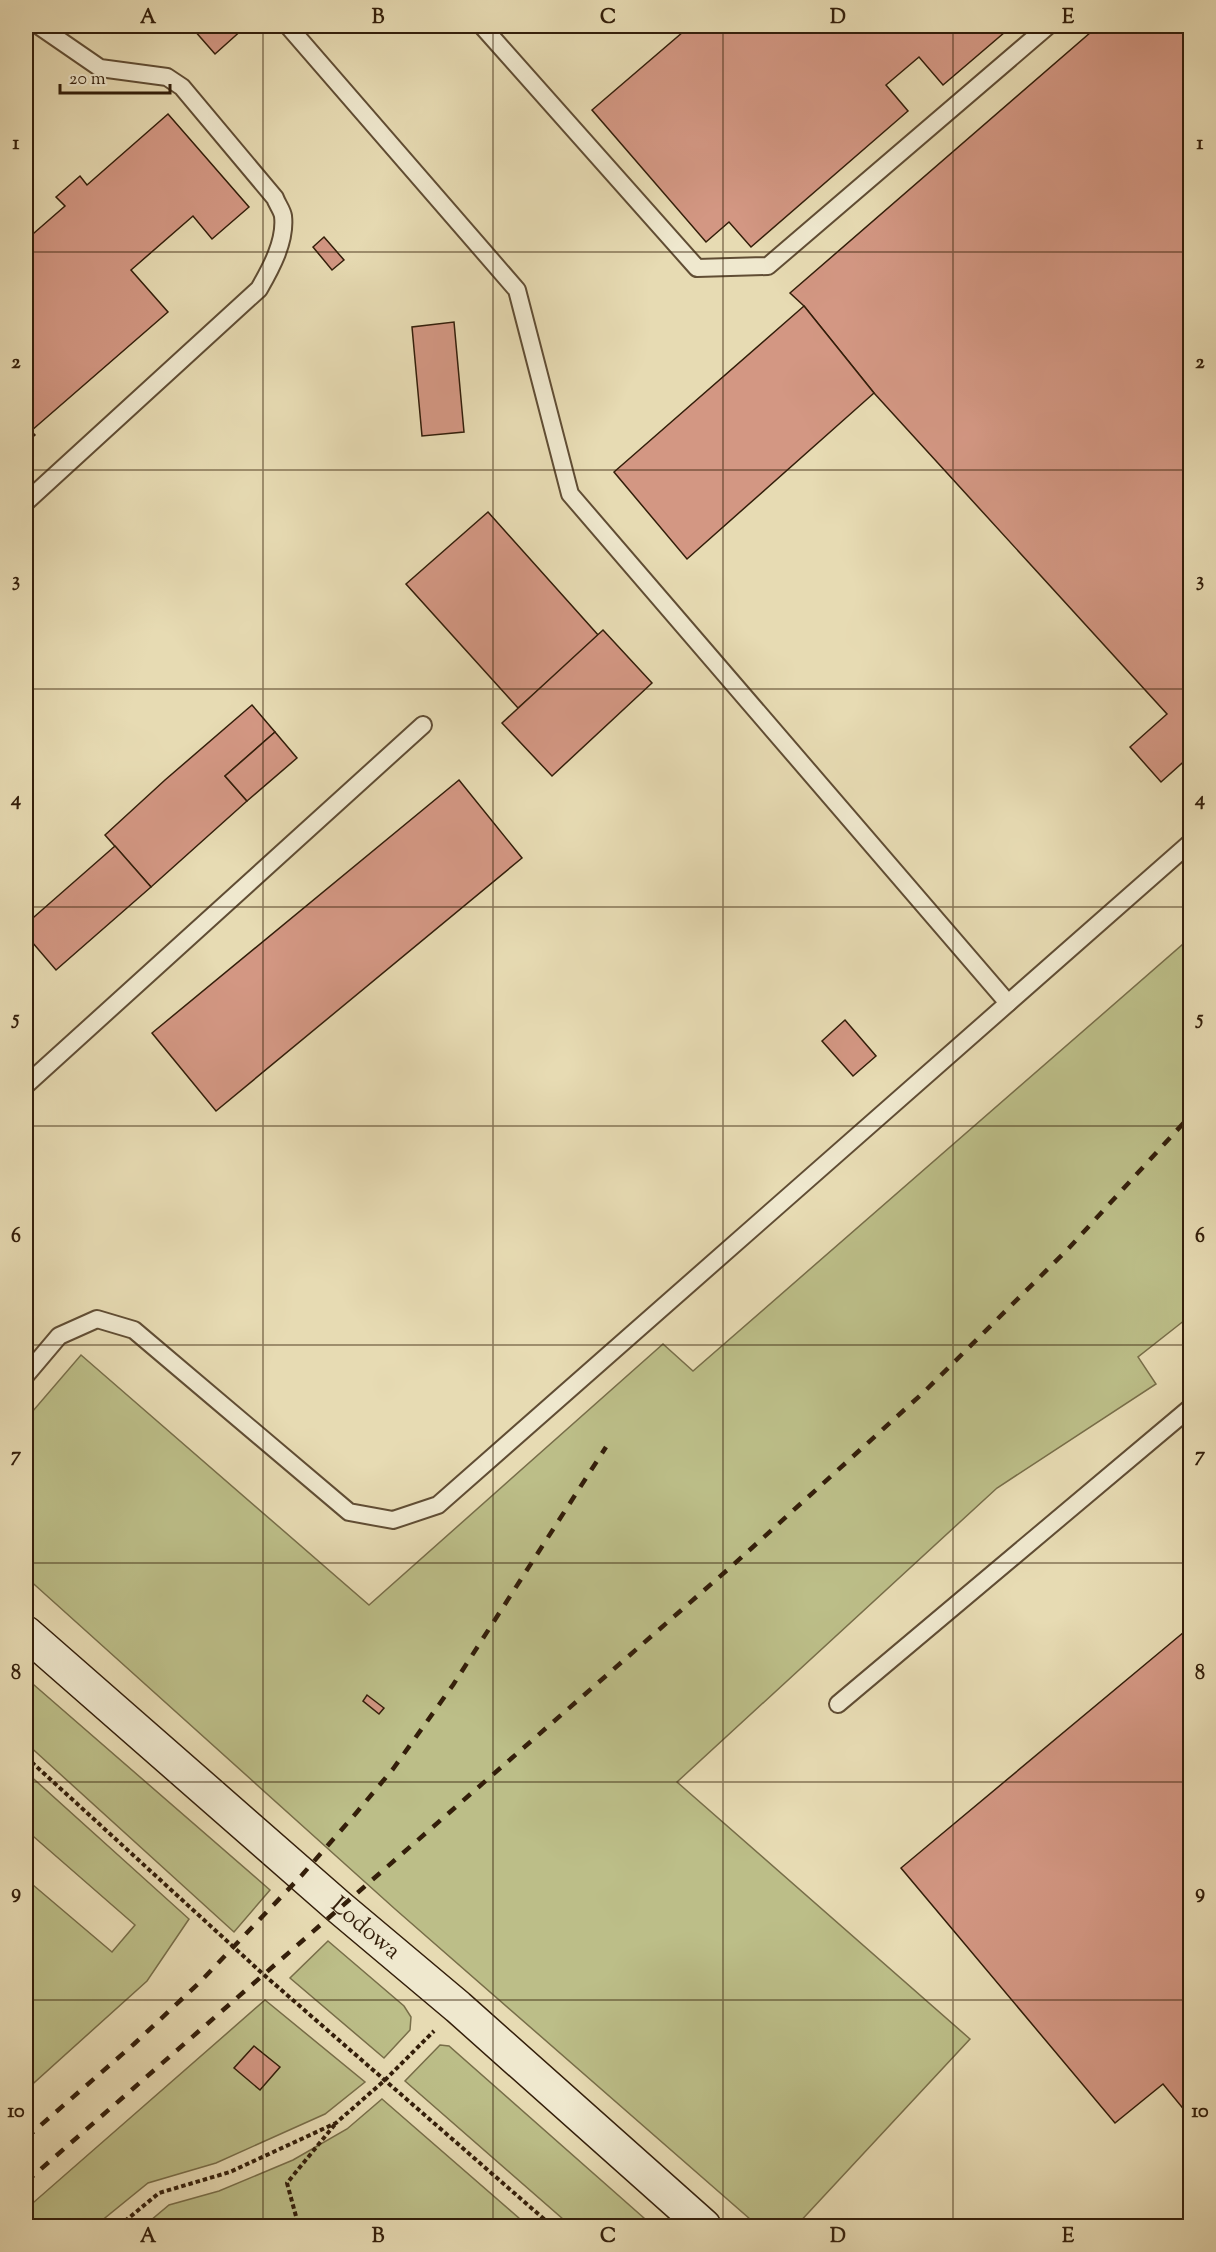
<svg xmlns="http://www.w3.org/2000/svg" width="1216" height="2252" font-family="'Sorts Mill Goudy',serif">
	<rect width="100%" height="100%" fill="#e7dbb3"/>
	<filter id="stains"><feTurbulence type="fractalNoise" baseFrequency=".00333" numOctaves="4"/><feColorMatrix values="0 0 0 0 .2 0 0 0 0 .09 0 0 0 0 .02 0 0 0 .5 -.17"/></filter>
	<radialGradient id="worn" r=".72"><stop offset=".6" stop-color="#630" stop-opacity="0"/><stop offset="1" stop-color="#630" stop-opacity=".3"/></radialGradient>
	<g fill="#bcbe88" stroke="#786e49" stroke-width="1.5">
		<path d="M 1190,938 L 1190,1316 L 1138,1357 L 1156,1384 L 997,1488 L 677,1782 L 970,2039 L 796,2226 L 758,2226 L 395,1909 L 26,1577 L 26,1419 L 81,1355 L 369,1605 L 663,1344 L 693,1371 Z"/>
		<path d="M 26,1678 L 270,1890 L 234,1932 L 26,1743 Z"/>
		<path d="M 26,1772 L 189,1919 L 147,1981 L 26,2090 L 26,1879 L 112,1952 L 135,1925 L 26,1830 Z"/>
		<path d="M 328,1941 L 404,2006 L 411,2017 L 410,2030 L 384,2058 L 290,1978 Z"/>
		<path d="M 265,2000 L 365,2082 L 325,2114 L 216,2163 L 148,2183 L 95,2226 L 26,2226 L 26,2209 Z"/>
		<path d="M 440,2045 L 449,2046 L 653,2226 L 571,2226 L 405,2081 Z"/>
		<path d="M 382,2099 L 528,2226 L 144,2226 L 169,2205 L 219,2191 L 293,2160 L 347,2129 Z"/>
	</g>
	<g fill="#d39783" stroke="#331e0a" stroke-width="1.5">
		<path d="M 199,26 L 242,26 L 244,28 L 215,54 L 194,30 Z"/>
		<path d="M 690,26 L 1012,26 L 943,85 L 919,57 L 886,85 L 908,111 L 751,247 L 729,222 L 706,242 L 592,110 Z"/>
		<path d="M 1098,26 L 1190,26 L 1190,756 L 1161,782 L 1130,747 L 1167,714 L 874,393 L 804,306 L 790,293 Z"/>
		<path d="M 168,114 L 249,207 L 212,239 L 193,216 L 131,270 L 168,312 L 31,431 L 35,435 L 26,443 L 26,240 L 65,206 L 56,197 L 80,176 L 87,185 Z"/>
		<path d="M 324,237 L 344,260 L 332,270 L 313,247 Z"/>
		<path d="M 804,306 L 874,393 L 687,559 L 614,472 Z"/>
		<path d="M 454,322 L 464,432 L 422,436 L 412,327 Z"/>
		<path d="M 488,512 L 599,636 L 518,708 L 406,584 Z"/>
		<path d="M 603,630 L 652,683 L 552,776 L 502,723 Z"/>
		<path d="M 252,705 L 275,732 L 225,776 L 247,801 L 151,887 L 105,835 L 165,780 Z"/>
		<path d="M 275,732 L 297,758 L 247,801 L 225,776 Z"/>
		<path d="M 459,780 L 522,858 L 216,1111 L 152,1033 Z"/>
		<path d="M 115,846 L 151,887 L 56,970 L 26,935 L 26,924 Z"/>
		<path d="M 845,1020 L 876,1056 L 853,1076 L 822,1041 Z"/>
		<path d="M 1190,1627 L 1190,2117 L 1163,2084 L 1115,2123 L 901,1868 Z"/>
		<path d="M 367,1695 L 384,1708 L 379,1714 L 363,1701 Z"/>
		<path d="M 254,2046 L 280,2067 L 260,2090 L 234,2068 Z"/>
	</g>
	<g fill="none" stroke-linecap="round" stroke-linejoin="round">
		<defs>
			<g id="lane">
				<path d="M 288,26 L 517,290 L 570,494 L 1008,1003"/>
				<path d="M 482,26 L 697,268 L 768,266 L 1048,26"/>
				<path d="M 26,502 L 259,289 C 271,268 286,241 283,216 C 282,210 277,204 275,198 L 182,87 L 167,77 L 100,68 L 39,26"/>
				<path d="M 26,1085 L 423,725"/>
				<path d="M 26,1375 L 59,1336 L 97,1319 L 134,1330 L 349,1512 L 393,1520 L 438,1505 L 1190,843"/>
				<path d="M 838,1704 L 1190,1408"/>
			</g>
			<g id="secondary">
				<path id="s1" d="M 26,1633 L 339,1907 L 458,2007 L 704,2226"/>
			</g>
		</defs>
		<use href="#lane" stroke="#604d34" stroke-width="20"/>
		<use href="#secondary" stroke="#331e0a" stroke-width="36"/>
		<g stroke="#331e0a" stroke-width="4" stroke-dasharray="4.5 3" stroke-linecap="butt">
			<path d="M 26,1757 L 263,1974 L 552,2226"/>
			<path d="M 119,2226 L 159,2193 L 230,2172 L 336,2123 L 385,2080 L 434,2031"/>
			<path d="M 306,2226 L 297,2220 L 287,2183 L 336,2123"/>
		</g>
		<use href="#lane" stroke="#efe8ce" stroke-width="16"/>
		<use href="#secondary" stroke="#efe8ce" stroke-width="33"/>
		<g stroke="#331e0a" stroke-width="4.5" stroke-dasharray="10 10" stroke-linecap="butt">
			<path d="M 26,2138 L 134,2044 L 200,1982 L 302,1875 L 357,1812 L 393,1769 L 453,1685 L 606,1447"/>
			<path d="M 26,2182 L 733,1565 L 924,1392 L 1068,1249 L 1190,1116"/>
		</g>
	</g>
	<path fill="none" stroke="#331e0a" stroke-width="1.5" stroke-opacity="0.55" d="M 263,26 L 263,2226M 493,26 L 493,2226M 723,26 L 723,2226M 953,26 L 953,2226M 26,252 L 1190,252M 26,470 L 1190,470M 26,689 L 1190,689M 26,907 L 1190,907M 26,1126 L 1190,1126M 26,1345 L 1190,1345M 26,1563 L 1190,1563M 26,1782 L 1190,1782M 26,2000 L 1190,2000"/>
	<g text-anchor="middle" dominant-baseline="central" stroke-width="6" stroke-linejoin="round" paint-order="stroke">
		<g font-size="24" fill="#331e0a" stroke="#efe8ce">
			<text stroke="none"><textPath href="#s1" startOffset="450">Lodowa</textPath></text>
		</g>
	</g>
	<rect width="1216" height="2252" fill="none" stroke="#e7dbb3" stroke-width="66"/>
	<path d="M60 84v9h110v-9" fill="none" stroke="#331e0a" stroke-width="3"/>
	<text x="69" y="84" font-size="18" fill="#331e0a" stroke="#efe8ce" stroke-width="4.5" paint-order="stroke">20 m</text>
	<rect x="33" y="33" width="1150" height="2186" fill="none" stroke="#331e0a" stroke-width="2"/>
	<g font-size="20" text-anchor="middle" font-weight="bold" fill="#331e0a">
		<text x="148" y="23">A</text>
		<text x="378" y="23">B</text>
		<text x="608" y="23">C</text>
		<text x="838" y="23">D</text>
		<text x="1068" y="23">E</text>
		<text x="16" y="149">1</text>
		<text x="1200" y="149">1</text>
		<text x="16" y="368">2</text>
		<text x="1200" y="368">2</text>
		<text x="16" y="586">3</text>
		<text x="1200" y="586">3</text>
		<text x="16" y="805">4</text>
		<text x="1200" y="805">4</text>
		<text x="16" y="1024">5</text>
		<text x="1200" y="1024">5</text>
		<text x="16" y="1242">6</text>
		<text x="1200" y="1242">6</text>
		<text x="16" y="1461">7</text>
		<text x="1200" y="1461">7</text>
		<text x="16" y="1679">8</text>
		<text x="1200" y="1679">8</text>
		<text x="16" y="1898">9</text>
		<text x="1200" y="1898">9</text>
		<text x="16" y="2117">10</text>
		<text x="1200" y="2117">10</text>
		<text x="148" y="2242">A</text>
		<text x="378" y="2242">B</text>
		<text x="608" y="2242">C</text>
		<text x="838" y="2242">D</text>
		<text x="1068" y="2242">E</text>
	</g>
	<rect width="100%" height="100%" filter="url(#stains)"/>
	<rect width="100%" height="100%" fill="url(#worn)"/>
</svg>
